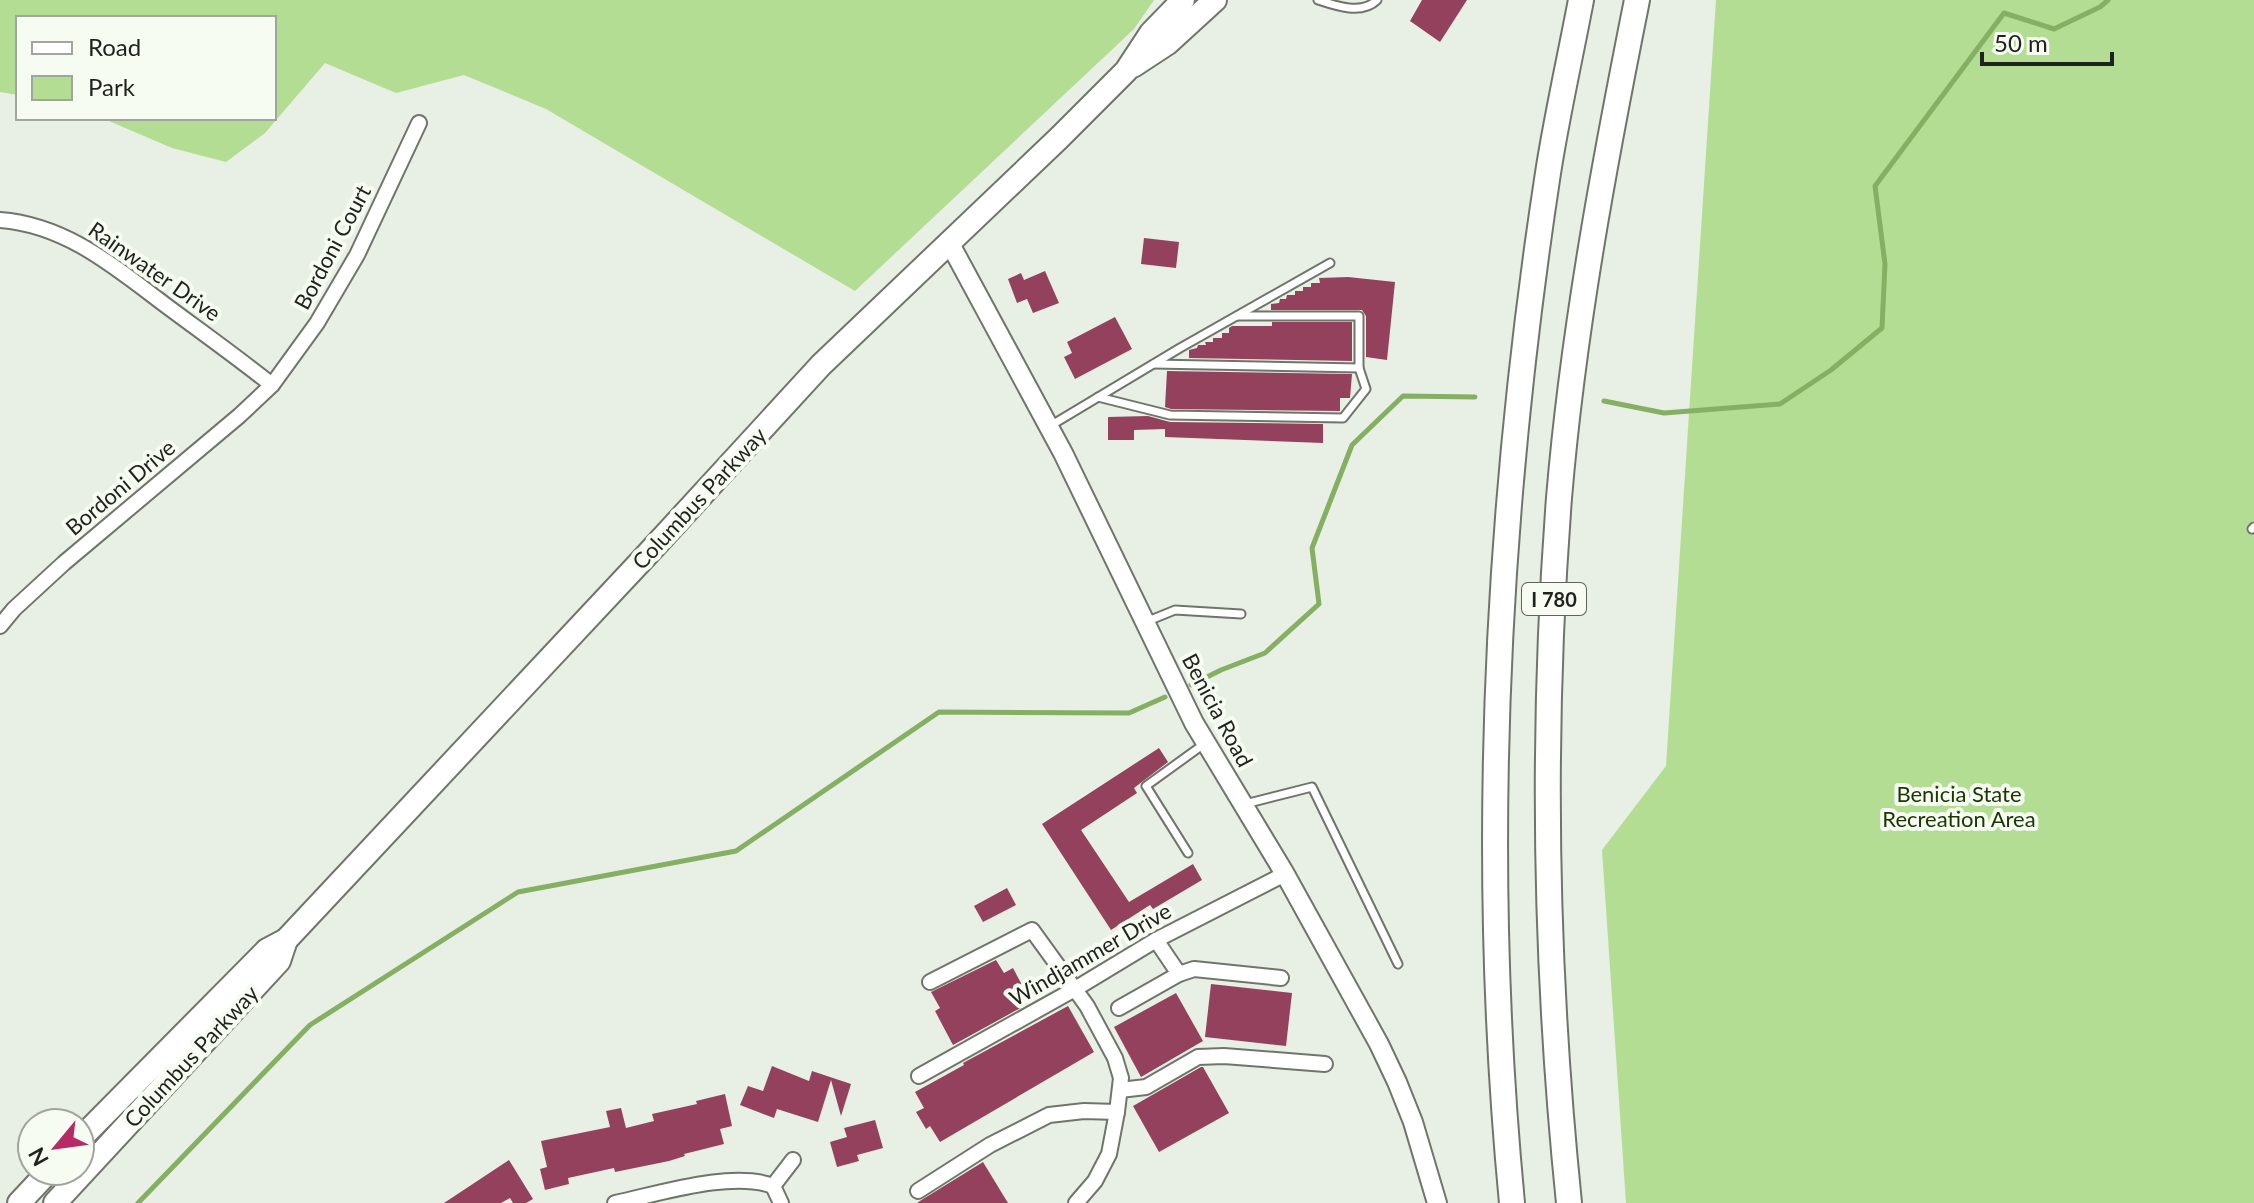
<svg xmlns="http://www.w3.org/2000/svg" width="2254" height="1203" font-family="Lato,sans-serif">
	<rect width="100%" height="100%" fill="#e8efe4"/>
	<g fill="#b3dd93">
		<path d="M 0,0 L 1154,0 L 1134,29 L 855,291 L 546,109 L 464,75 L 396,93 L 325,63 L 265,133 L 226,162 L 172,148 L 102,118 L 274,118 L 274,18 L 18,18 L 18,95 L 0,92 Z"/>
		<path d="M 1716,0 L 2254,0 L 2254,1203 L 1626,1203 L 1602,850 L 1666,766 Z"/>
	</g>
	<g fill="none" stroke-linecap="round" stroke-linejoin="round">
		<g stroke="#85b063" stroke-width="5">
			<path d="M 1604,401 L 1664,413 L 1780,404 L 1831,370 L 1882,328 L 1885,264 L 1875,186 L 2004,13 L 2054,29 L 2100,7 L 2108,0"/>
			<path d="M 1191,685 L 1221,670 L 1265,653 L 1319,604 L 1312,548 L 1352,445 L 1403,396 L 1475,397"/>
			<path d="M 138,1203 L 310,1025 L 518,892 L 736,851 L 939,712 L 1129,713 L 1165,697"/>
		</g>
	</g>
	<g fill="#94415e">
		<path d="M 1422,0 L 1467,0 L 1440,42 L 1410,21 Z"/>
		<path d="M 1144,238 L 1179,242 L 1176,268 L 1141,264 Z"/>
		<path d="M 1045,271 L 1059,303 L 1033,313 L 1027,299 L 1017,303 L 1008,279 L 1021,273 L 1024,280 Z"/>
		<path d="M 1348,277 L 1395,282 L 1387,360 L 1366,357 L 1366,316 L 1362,310 L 1271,310 L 1271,304 L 1279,303 L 1280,299 L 1286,299 L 1287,295 L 1295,295 L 1295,291 L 1303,291 L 1303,287 L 1311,287 L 1311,283 L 1320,283 L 1319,278 Z"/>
		<path d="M 1115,317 L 1132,349 L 1075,379 L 1064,357 L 1072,353 L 1067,342 Z"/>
		<path d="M 1272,322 L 1352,322 L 1352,361 L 1189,358 L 1189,350 L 1197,348 L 1198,345 L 1206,345 L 1205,342 L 1213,342 L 1213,338 L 1222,338 L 1222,333 L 1229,333 L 1229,328 L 1232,326 L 1272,326 Z"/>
		<path d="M 1167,371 L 1352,374 L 1350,398 L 1340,398 L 1340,411 L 1171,409 L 1165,407 Z"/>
		<path d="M 1148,416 L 1170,422 L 1323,424 L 1323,443 L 1165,437 L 1165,429 L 1134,430 L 1134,440 L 1108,440 L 1108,417 Z"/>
		<path d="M 1159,748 L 1168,762 L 1134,788 L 1137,793 L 1081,830 L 1129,902 L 1193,864 L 1202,880 L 1153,909 L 1150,905 L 1111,930 L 1042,824 Z"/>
		<path d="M 1007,888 L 1016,905 L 983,922 L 974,906 Z"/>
		<path d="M 996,960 L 1004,973 L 1013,968 L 1022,985 L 1014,989 L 1024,1006 L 953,1045 L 935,1011 L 940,1008 L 931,992 Z"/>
		<path d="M 1211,984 L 1292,993 L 1286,1046 L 1205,1037 Z"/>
		<path d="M 1176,993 L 1203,1041 L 1141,1077 L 1114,1027 Z"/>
		<path d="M 1068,1006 L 1094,1052 L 940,1142 L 930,1126 L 926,1129 L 916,1112 L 924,1108 L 915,1092 L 964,1065 L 963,1063 Z"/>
		<path d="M 772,1066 L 809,1081 L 812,1071 L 851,1084 L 841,1116 L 831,1080 L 818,1122 L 777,1109 L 774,1118 L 740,1105 L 748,1086 L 763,1091 Z"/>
		<path d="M 1201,1067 L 1203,1067 L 1229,1113 L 1159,1152 L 1133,1106 Z"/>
		<path d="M 725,1094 L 732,1126 L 720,1129 L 724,1144 L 684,1154 L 685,1156 L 669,1161 L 615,1172 L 614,1168 L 568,1178 L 569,1184 L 545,1190 L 540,1169 L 547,1167 L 541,1141 L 610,1127 L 606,1111 L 621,1108 L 626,1128 L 654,1121 L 652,1114 L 697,1104 L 696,1101 Z"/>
		<path d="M 875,1120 L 883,1148 L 857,1155 L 859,1161 L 837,1167 L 830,1142 L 847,1137 L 844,1128 Z"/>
		<path d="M 509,1160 L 533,1199 L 526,1203 L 513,1203 L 510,1198 L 501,1203 L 444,1203 Z"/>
		<path d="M 983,1162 L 1008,1203 L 917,1203 L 923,1199 Z"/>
	</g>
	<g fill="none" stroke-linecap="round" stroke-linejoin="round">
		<defs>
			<g id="service">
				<path d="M 1318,0 C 1336,6 1362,15 1377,0"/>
				<path d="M 1154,364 L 1359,368"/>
				<path d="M 1098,397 L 1170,415 L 1343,418 L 1366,389 L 1359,368 L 1359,316 L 1237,316"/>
				<path d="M 1050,426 L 1180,348 L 1330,263"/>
				<path d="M 2252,529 L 2254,527"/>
				<path d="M 1148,621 L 1175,610 L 1241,614"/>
				<path d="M 1245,804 L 1312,787 L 1398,964"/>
				<path d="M 1188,853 L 1146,786 L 1204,744"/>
			</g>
			<g id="minor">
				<path d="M 0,220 C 67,225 116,268 168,307 C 203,333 238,358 272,385"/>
				<path d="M 0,626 L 14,609 L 64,563 L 239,416 L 272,385 L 317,323 L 357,255 L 419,123"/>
				<path d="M 1156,940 L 1179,974"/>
				<path d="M 930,982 L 1032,930 L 1087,1006 L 1115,1058 L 1121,1078 L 1117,1112 L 1109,1154 L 1095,1181 L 1076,1203"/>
				<path d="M 1119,1008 L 1179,974 L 1194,969 L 1281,978"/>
				<path d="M 919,1076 L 1075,989 L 1156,940 L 1285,874"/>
				<path d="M 1120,1090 L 1146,1087 L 1198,1057 L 1224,1056 L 1325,1064"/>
				<path d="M 773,1186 L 793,1160"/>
				<path d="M 918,1191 L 990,1145 L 1049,1115 L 1084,1111 L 1117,1112"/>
				<path d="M 615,1203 C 658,1194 732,1170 773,1186 L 781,1203"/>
			</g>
			<path id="secondary" d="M 949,242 L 1063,453 L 1194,723 L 1285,874 L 1379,1044 L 1397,1082 L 1413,1122 L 1437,1203"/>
			<g id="primary">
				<path d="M 1133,66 L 1168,43 L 1215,0"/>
				<path d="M 80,1139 L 267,950 L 286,940 L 643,559 L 821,365 L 1059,138 L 1126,71 L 1151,33 L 1183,0"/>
				<path d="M 19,1203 L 49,1171"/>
				<path d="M 55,1203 L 279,961 L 286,940"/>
			</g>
			<g id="motorway">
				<path d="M 1512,1203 C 1479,860 1496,513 1548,173 C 1557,115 1570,58 1581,0"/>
				<path d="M 1569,1203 C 1545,969 1541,733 1559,498 C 1573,331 1604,165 1637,0"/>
			</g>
		</defs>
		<use href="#service" stroke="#70756c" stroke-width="11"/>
		<use href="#minor" stroke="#70756c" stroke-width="18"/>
		<use href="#secondary" stroke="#70756c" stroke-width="22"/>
		<use href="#primary" stroke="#70756c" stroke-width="26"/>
		<use href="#motorway" stroke="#70756c" stroke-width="28"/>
		<use href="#service" stroke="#fff" stroke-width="7"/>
		<use href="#minor" stroke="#fff" stroke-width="14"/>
		<use href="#secondary" stroke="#fff" stroke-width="18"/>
		<use href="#primary" stroke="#fff" stroke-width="22"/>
		<use href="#motorway" stroke="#fff" stroke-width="24"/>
	</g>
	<g text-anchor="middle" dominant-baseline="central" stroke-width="8" stroke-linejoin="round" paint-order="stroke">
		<rect fill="#f6fcf2" stroke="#60635e" stroke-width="2" x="1522" y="583" width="64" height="32" rx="6"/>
		<g font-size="20" font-weight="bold" fill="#1f221e">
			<text x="1554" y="599">I 780</text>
		</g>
		<g font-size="22" fill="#1f221e" stroke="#f6fcf2">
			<text transform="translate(332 247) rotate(-62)">Bordoni Court</text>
			<text transform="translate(155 271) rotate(35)">Rainwater Drive</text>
			<text transform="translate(120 487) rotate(-40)">Bordoni Drive</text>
			<text transform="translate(699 498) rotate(-47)">Columbus Parkway</text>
			<text transform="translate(1218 710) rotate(62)">Benicia Road</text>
			<text transform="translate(1090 954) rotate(-30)">Windjammer Drive</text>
			<text transform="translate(191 1056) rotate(-47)">Columbus Parkway</text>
		</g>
		<g font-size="22" fill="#1b3600" stroke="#f6fcf2">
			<text x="1959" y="793">Benicia State<tspan x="1959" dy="25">Recreation Area</tspan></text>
		</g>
	</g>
	<rect x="16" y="16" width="260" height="104" fill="#f6fcf2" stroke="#a0a59d" stroke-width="2"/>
	<rect x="32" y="42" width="40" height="12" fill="#ffffff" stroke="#a0a59d" stroke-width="2"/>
	<text x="88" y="56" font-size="24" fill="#1f221e">Road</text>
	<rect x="32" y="76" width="40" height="24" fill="#b3dd93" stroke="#a0a59d" stroke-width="2"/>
	<text x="88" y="96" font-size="24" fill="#1f221e">Park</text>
	<g transform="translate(56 1147) rotate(241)"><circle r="38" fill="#f6fcf2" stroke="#a0a59d" stroke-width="2"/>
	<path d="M0-6L14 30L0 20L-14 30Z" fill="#b62b66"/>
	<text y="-12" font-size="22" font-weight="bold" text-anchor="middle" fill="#1f221e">N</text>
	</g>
	<path d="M1982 52v12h130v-12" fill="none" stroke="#1f221e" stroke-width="4"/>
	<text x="1994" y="52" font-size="24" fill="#1f221e" stroke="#f6fcf2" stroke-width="6" paint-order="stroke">50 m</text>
</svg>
